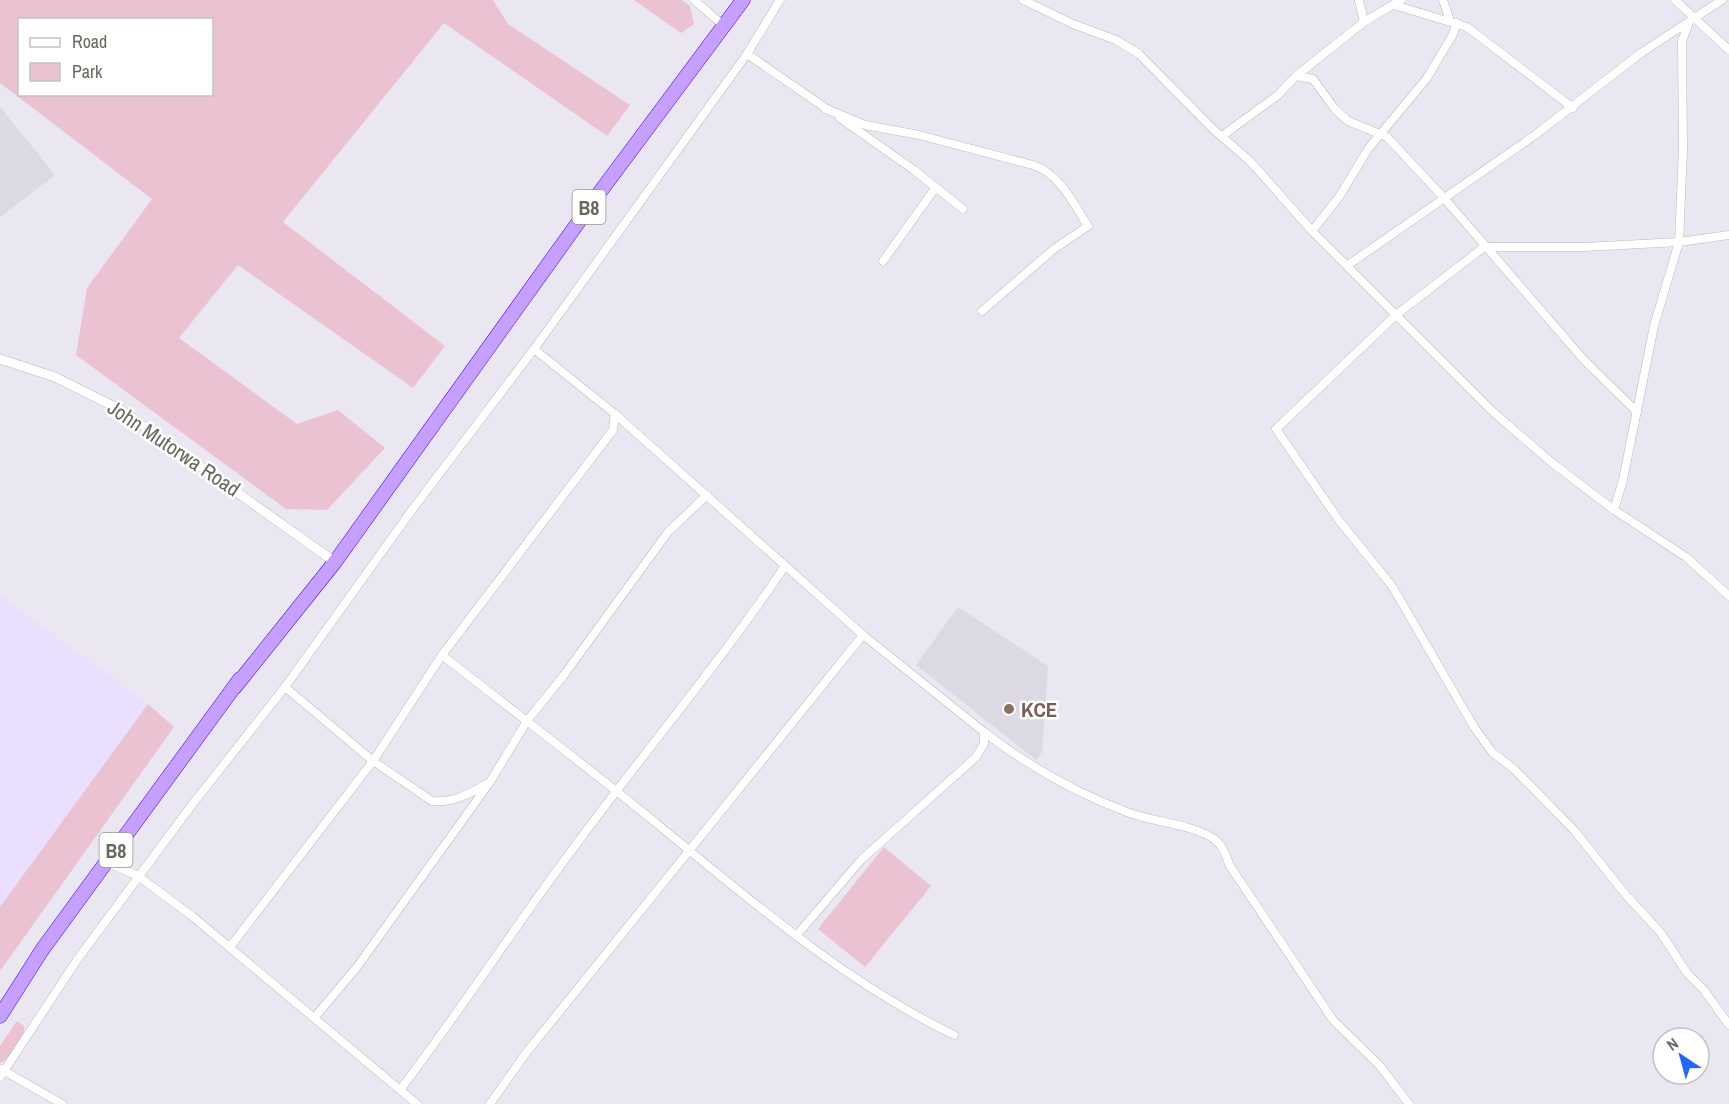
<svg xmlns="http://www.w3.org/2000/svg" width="1729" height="1104" font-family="'Archivo Narrow',sans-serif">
	<rect width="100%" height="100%" fill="#ebe7f2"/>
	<path fill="#ebdfff" d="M 0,595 L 148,704 L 0,907 Z"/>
	<g fill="#dcd8e4">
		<path d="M 0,107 L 55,175 L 0,217 Z"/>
		<path d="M 958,607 L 1048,666 L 1042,752 L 1036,760 L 916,665 Z"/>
	</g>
	<g fill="#ebc2d2" fill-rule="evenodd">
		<path d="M 0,0 L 493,0 L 508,24 L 630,105 L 607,136 L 444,23 L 283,222 L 445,346 L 413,388 L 238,265 L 179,338 L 297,424 L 338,410 L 385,448 L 327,510 L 286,509 L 76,355 L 87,288 L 152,199 L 0,83 ZM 20,20 L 212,20 L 212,94 L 20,94 Z"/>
		<path d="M 634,0 L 682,0 L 690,6 L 694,24 L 681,33 Z"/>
		<path d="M 148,704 L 174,727 L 0,971 L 0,907 Z"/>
		<path d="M 884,847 L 931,886 L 865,967 L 818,929 Z"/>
		<path d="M 17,1021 L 24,1026 C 25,1042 15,1057 0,1063 L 0,1046 Z"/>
	</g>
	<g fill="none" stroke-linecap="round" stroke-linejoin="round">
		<defs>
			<g id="minor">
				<path d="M 694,0 L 724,26"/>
				<path d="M 1023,0 L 1073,24 L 1116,40 L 1139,54 L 1213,129 L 1250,161 L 1312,231 L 1492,411 L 1551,462 L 1614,510 L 1686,557 L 1729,596"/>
				<path d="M 1359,0 L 1364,22"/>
				<path d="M 1443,0 L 1450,21"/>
				<path d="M 1675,0 L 1729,50"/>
				<path d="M 1394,5 L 1467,27 L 1573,108"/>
				<path d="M 747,54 L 830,111"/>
				<path d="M 1296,76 L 1313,79 L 1334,108 L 1348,121 L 1387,137 L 1444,198 L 1584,360 L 1637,412"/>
				<path d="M 826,109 L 865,125 L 919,135 L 1033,165 C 1060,174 1073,203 1088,226 L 1054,249 L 982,311"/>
				<path d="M 840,118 L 914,170 L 963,209"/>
				<path d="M 1222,136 L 1278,95 L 1296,76 L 1364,22 L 1401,0"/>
				<path d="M 1312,231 L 1339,197 L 1368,149 L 1427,78 L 1452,36 L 1457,23"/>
				<path d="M 1729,235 L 1679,242 L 1584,247 L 1484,247 L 1396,315 L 1276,429 L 1338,519 L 1392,586 L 1474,727 L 1492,752 L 1514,769 L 1574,830 L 1626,895 L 1661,933 L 1687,973 L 1704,990 L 1729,1025"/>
				<path d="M 883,261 L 936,187"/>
				<path d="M 1348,265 L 1535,135 L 1641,53 L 1722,0"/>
				<path d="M 534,349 L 615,414 L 863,635 L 984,732 L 984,744 L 976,757 L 861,860 L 796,936"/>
				<path d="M 1614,510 L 1623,480 L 1654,326 L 1679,242 L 1683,150 L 1682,41 L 1688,25"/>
				<path d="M 442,655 C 513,711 585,765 656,823 C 750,900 843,981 954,1035"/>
				<path d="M 285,687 L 373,761 L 432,801 C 452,803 470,794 486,784"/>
				<path d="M 984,732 C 1027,765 1076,793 1127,812 C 1155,823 1189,823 1214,839 C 1223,845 1226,856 1230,866 L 1333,1020 L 1380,1066 L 1409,1104"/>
				<path d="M 106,862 L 138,876 L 192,916 L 417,1104"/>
				<path d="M 230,947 L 373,761 L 442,655 L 613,430 L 615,414"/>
				<path d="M 314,1018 L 357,967 L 490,782 L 527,721 L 564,675 L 668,532 L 707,495"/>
				<path d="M 1,1069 L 62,1104"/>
				<path d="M 0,1077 L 77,960 L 191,806 L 285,687 L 412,510 L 534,349 L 747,54 L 780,0"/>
				<path d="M 400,1090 C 461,1010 515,926 575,846 C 644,752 720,663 785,566"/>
				<path d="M 490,1104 L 526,1053 L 863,635"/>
			</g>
			<path id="tertiary" d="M 0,359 L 55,377 L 121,410 L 335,562"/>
			<g id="trunk">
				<path d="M 235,687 L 335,562 L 600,192 L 743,0"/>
				<path d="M 0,1016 L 42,950 L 240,679"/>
			</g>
		</defs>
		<use href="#minor" stroke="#bbbcb4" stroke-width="9"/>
		<use href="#tertiary" stroke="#bbbcb4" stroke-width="10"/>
		<use href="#trunk" stroke="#4a00f9" stroke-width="15"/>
		<use href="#minor" stroke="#fff" stroke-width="8"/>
		<use href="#tertiary" stroke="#fff" stroke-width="9"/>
		<use href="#trunk" stroke="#c6a0ff" stroke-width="14"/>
	</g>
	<circle fill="#8d6e63" stroke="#fff" stroke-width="2" cx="1009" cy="709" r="6"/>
	<g text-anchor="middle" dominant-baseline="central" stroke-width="5" stroke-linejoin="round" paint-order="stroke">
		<g fill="#fff" stroke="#95968e" stroke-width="1.5">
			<rect x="572.5" y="190" width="33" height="34" rx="4.5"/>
			<rect x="99.5" y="833" width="33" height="34" rx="4.5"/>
		</g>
		<g font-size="20" font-weight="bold" fill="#67695e">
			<text x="589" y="207">B8</text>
			<text x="116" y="850">B8</text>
		</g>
		<g font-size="21" fill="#67695e" stroke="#fff">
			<text transform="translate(174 448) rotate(34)">John Mutorwa Road</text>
		</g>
		<g font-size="21" font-weight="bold" fill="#785e54" stroke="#fff" text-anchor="start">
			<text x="1021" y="709">KCE</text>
		</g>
	</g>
	<rect x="18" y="18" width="195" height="78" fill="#ffffff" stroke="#c2c3bf" stroke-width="1.5"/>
	<rect x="30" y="38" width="30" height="9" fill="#ffffff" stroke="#c2c3bf" stroke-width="1.5"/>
	<text x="72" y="48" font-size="18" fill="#67695e">Road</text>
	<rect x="30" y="63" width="30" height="18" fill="#ebc2d2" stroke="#c2c3bf" stroke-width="1.5"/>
	<text x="72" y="78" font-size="18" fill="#67695e">Park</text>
	<g transform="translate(1681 1056) rotate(324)"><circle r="28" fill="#ffffff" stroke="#c2c3bf" stroke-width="1.5"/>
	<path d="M0-4.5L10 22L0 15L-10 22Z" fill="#2468fb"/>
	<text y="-9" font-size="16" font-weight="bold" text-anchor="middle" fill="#67695e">N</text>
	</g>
</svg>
